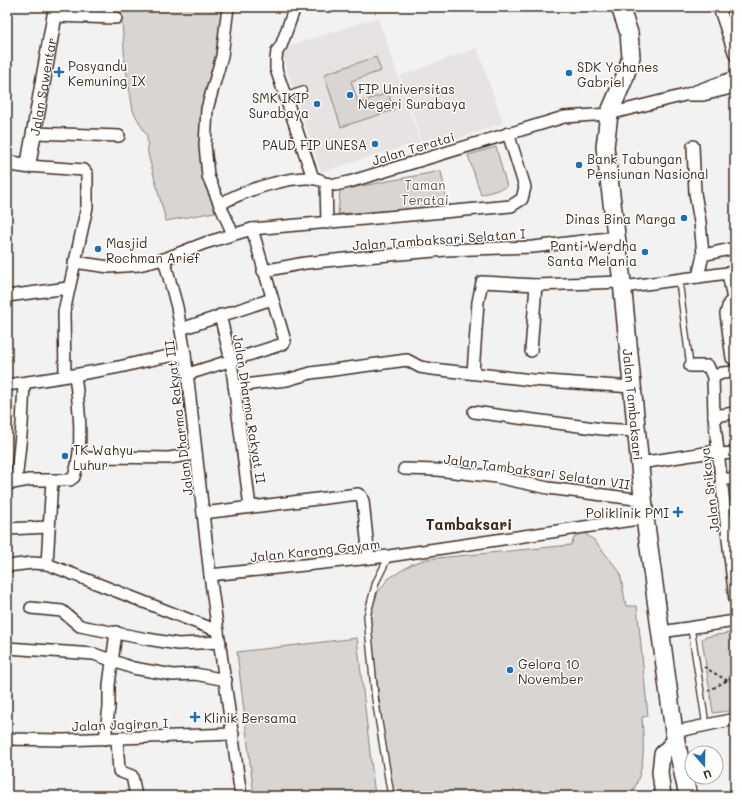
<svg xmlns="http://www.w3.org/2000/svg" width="742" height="803" font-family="Mali,sans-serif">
	<rect width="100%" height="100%" fill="#f3f2f2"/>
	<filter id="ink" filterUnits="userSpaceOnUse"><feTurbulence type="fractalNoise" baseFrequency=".025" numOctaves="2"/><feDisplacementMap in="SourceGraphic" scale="8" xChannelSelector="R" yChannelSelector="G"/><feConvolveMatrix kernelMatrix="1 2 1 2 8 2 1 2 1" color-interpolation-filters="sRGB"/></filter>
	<g filter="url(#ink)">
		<g fill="#e6e3e2">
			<path d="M 378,17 L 420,142 L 321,172 L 280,49 Z"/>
			<path d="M 477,48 L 503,123 L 424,150 L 400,76 Z"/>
		</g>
		<g fill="#d8d5d2" stroke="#8a8078">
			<path d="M 121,7 L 231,7 L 202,131 L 215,164 L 205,167 L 215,212 L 166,221 L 148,154 L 147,136 L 133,111 L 125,63 Z"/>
			<path d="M 376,57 L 381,71 L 351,81 L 358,103 L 388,93 L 394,110 L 341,127 L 324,74 Z"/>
			<path d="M 496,147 L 507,187 L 481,195 L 468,155 Z"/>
			<path d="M 441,171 L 448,207 L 338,214 L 340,190 Z"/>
			<path d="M 578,529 L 594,540 L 620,572 L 626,606 L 637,606 L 648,716 L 642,717 C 644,750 646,765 631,796 L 393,796 L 390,788 L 370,624 L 372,609 L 378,592 L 388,579 L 412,564 L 427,559 L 571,545 Z"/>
			<path d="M 735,632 L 735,710 L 713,713 L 702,639 L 705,637 Z"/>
			<path d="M 357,638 L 375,796 L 254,796 L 237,652 Z"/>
		</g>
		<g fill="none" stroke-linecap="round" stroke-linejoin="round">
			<defs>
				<g id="service">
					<path d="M 285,96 L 303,90"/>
					<path d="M 679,281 L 690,366"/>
					<path d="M 389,556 L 376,582 L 367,616 L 375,698 L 391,796"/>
					<path d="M 691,628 L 706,725"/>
				</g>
				<g id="minor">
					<path d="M 295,7 L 281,46 L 277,51 L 276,59 L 276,69 L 313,178"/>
					<path d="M 719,7 L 735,55"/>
					<path d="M 54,16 L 116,18"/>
					<path d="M 689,95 L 703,95 L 735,87"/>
					<path d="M 35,133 L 119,136"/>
					<path d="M 693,146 L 695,193 L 700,222 L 703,255"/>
					<path d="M 28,166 L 84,170 L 87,174 L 87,207 L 64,312 L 65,376"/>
					<path d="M 220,205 L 208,176 L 205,145 L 207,109 L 222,56 L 228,7"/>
					<path d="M 327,223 L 326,183 L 335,185 L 349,182 L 564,117 L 609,114 L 685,95 L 735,77"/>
					<path d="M 233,234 L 220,205 C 237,192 299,172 320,180"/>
					<path d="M 164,259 L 177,307 L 185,354 L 210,575 L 241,796"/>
					<path d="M 74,262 L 109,267 L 139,265 L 164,259 L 205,243 L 252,229 L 511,206 L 522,199 L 525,187 L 508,133"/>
					<path d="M 263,271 L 305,263 L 355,258 L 446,250 L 533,247 L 617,237"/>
					<path d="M 728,273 L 733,300"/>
					<path d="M 698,277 L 703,255 L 735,248"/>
					<path d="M 623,287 L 735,272"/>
					<path d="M 7,296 L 68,288"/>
					<path d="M 735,300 L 729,303 L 726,314 L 732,358 L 735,360"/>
					<path d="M 220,315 L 231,361 L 250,507"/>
					<path d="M 181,329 L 272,299"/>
					<path d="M 531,351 L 536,285"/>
					<path d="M 690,366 L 708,366 L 713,377 L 714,416 L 735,600"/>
					<path d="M 473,373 L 478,302 L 482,282 L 536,285 L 622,282"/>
					<path d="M 188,374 L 283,344 L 285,341 L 252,229"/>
					<path d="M 713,377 L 722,373 L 735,372"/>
					<path d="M 7,385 C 44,380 82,374 119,367 C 142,362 162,356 185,354"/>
					<path d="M 234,386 L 287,380 L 311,373 L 407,360 L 420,367 L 432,369 L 532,380 L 632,387"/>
					<path d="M 474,412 L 602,429 L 637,431"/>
					<path d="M 714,416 L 735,413"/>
					<path d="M 718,454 L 735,453"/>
					<path d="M 78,459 L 108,457 L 169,458 L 195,454"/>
					<path d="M 640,463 L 718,451"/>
					<path d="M 404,469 L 437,470 L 497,477 L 548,488 L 643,500"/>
					<path d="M 722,479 L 735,479"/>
					<path d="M 52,480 L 47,564 L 218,631"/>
					<path d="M 16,482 L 22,425 L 24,383"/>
					<path d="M 7,484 L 29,480 L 70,480 L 74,477 C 84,447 79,406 75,375"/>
					<path d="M 203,513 L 358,494 L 361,496 L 363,501 L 369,558"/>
					<path d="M 7,529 L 49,527"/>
					<path d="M 7,566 L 32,563 L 47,564"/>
					<path d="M 210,575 L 389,556 L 645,518"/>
					<path d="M 31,608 L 62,611 L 80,626 L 147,639 L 178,644 L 220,642"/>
					<path d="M 661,632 L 735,621"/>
					<path d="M 7,648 L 94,654 L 133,668 L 173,675 L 195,674 L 226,680"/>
					<path d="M 674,732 L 735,719"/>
					<path d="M 7,739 L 63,740 L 233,734"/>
					<path d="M 105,739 L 109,707 L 109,685 L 116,632"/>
					<path d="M 117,739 L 119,771 L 132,776 L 136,796"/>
				</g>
				<g id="tertiary">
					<path id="s1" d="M 7,163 L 28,166 L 56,7"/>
				</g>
				<path id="secondary" d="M 663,796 L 660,772 L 662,754 L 676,739"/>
				<g id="primary">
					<path id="s2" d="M 620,7 L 629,33 L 631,57 L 624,79 L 609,114 L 605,147 L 622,282 L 645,518 L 674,732 L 688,796"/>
				</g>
			</defs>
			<use href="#service" stroke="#3b2a1e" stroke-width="8"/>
			<use href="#minor" stroke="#3b2a1e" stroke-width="14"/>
			<use href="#tertiary" stroke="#3b2a1e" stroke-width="17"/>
			<use href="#secondary" stroke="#3b2a1e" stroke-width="18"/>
			<use href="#primary" stroke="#3b2a1e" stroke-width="20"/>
			<g stroke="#3b2a1e" stroke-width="2" stroke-dasharray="3 3" stroke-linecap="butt">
				<path d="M 704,667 L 735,685"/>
				<path d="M 708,691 L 735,676"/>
			</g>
			<use href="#service" stroke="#fff" stroke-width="5.5"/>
			<use href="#minor" stroke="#fff" stroke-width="11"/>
			<use href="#tertiary" stroke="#fff" stroke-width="14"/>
			<use href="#secondary" stroke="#fff" stroke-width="15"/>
			<use href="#primary" stroke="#fff" stroke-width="17"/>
		</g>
	</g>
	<g fill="#1f6fb2" stroke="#fff" stroke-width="1.5">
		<path d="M57 66h4v4h4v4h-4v4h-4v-4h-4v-4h4z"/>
		<circle cx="569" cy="73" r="4"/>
		<circle cx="350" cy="95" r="4"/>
		<circle cx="317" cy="104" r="4"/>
		<circle cx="375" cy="144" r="4"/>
		<circle cx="579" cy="165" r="4"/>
		<circle cx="684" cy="218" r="4"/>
		<circle cx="98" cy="249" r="4"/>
		<circle cx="645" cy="252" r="4"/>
		<circle cx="65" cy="456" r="4"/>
		<path d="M676 506h4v4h4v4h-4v4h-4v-4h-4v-4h4z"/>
		<circle cx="510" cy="670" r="4"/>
		<path d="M193 711h4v4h4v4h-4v4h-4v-4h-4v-4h4z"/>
	</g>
	<g text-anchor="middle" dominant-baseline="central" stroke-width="3" stroke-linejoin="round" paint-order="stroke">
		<g font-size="13" fill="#3b2a1e" stroke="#fff" text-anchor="start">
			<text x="68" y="65">Posyandu<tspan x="68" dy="15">Kemuning IX</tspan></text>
			<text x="577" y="66">SDK Yohanes<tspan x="577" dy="15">Gabriel</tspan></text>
			<text x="358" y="88">FIP Universitas<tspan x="358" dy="15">Negeri Surabaya</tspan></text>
			<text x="309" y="97" text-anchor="end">SMK IKIP<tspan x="309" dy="15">Surabaya</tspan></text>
			<text x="367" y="144" text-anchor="end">PAUD FIP UNESA</text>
			<text x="587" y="158">Bank Tabungan<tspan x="587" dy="15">Pensiunan Nasional</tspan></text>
			<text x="676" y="218" text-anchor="end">Dinas Bina Marga</text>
			<text x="106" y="242">Masjid<tspan x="106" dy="15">Rochman Arief</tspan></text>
			<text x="637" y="245" text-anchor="end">Panti Werdha<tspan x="637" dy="15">Santa Melania</tspan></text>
			<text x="73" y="449">TK Wahyu<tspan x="73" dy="15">Luhur</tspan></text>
			<text x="669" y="512" text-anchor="end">Poliklinik PMI</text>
			<text x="518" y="663">Gelora 10<tspan x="518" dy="15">November</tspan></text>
			<text x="204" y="717">Klinik Bersama</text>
		</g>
		<g font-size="13" fill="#3b2a1e" stroke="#fff">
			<text stroke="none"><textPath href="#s1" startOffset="102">Jalan Sawentar</textPath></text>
			<text transform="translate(413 148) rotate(-17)">Jalan Teratai</text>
			<text transform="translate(439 239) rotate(-4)">Jalan Tambaksari Selatan I</text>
			<text stroke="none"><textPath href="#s2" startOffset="405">Jalan Tambaksari</textPath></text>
			<text transform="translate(250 409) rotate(81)">Jalan Dharma Rakyat II</text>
			<text transform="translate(178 418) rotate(-97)">Jalan Dharma Rakyat III</text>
			<text transform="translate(537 471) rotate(8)">Jalan Tambaksari Selatan VII</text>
			<text transform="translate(709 490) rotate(-97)">Jalan Srikaya</text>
			<text transform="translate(315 550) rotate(-6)">Jalan Karang Gayam</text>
			<text transform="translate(120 724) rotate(-2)">Jalan Jagiran I</text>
		</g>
		<g font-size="13" fill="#62554b" stroke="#fff">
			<text x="425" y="184">Taman<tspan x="425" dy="15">Teratai</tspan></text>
		</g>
		<g font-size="15" font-weight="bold" fill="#3b2a1e" stroke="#fff">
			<text x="469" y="524">Tambaksari</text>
		</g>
	</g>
	<rect width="742" height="803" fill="none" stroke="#fff" stroke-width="24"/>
	<rect x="12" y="12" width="718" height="779" fill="none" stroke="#3b2a1e" stroke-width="1.5" filter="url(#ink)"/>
	<g transform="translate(704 765) rotate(160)"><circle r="19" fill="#ffffff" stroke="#b1aaa5"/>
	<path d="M0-3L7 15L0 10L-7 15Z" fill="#1f6fb2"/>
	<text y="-6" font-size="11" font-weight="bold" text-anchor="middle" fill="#3b2a1e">U</text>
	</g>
</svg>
